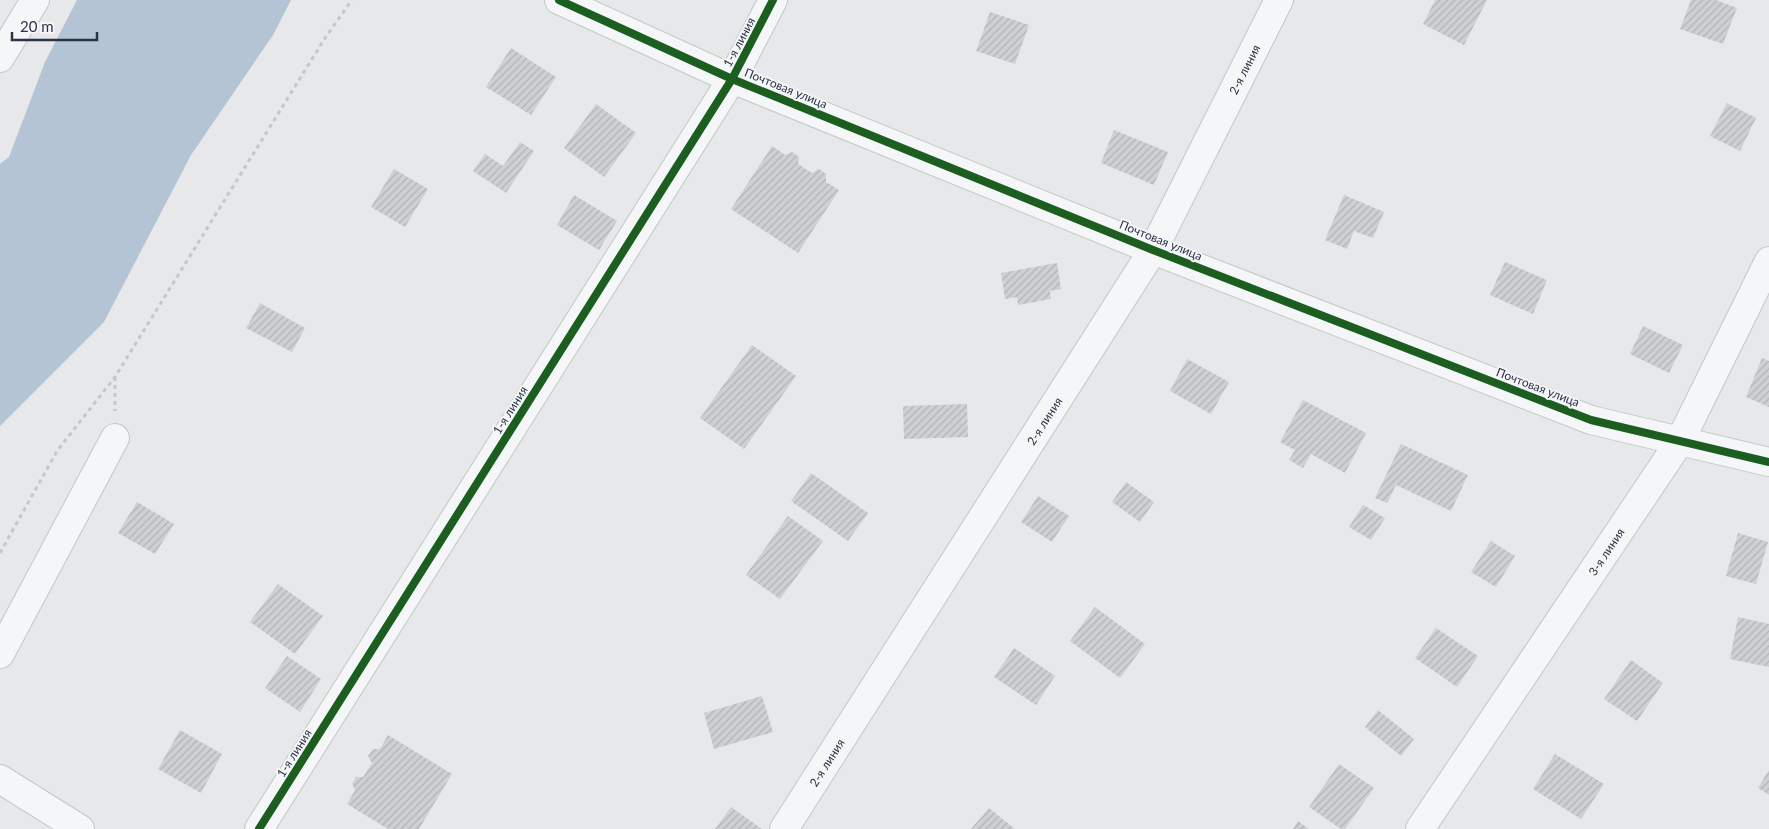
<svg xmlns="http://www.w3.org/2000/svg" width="1769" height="829" font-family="Lato,sans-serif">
	<defs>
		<pattern id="building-hatch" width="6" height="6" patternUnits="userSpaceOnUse" patternTransform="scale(1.25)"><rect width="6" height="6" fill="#ced0d3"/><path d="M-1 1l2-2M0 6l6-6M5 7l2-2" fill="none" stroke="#b1b3b6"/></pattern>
	</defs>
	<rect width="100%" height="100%" fill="#e6e8ea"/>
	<path fill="#b4c4d5" d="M 77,0 L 291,0 L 273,35 L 191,155 L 104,322 L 0,426 L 0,164 L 9,157 L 45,62 Z"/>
	<g fill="url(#building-hatch)">
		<path d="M 1435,0 L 1487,0 L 1464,45 L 1423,24 Z"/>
		<path d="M 1691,0 L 1716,0 L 1737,8 L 1723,44 L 1680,29 Z"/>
		<path d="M 990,12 L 1029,25 L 1015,64 L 976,51 Z"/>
		<path d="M 511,48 L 556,77 L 531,115 L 486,87 Z"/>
		<path d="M 1727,103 L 1756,118 L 1740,151 L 1710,136 Z"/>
		<path d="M 596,104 L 636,133 L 604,177 L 564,148 Z"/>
		<path d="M 1114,130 L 1168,152 L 1154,185 L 1101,163 Z"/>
		<path d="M 520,142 L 534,151 L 506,193 L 473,171 L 485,154 L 503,166 Z"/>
		<path d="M 772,146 L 785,155 L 792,152 L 799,157 L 798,164 L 812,173 L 819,169 L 826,174 L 826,182 L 839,190 L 798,253 L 731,209 Z"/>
		<path d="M 394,169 L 428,189 L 405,227 L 371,207 Z"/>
		<path d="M 574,195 L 617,221 L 599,250 L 557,225 Z"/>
		<path d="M 1344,195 L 1384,212 L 1373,238 L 1354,231 L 1347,249 L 1325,240 Z"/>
		<path d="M 1505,262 L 1547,280 L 1533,314 L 1490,295 Z"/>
		<path d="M 1057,263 L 1061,289 L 1050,291 L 1051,299 L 1018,305 L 1017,297 L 1005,299 L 1001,273 Z"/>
		<path d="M 260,303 L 305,328 L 292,352 L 246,328 Z"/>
		<path d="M 1643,326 L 1683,345 L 1669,373 L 1630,354 Z"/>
		<path d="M 752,345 L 796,376 L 744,449 L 700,418 Z"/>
		<path d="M 1762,358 L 1769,361 L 1769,407 L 1746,397 Z"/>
		<path d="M 1187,359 L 1229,382 L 1211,414 L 1170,391 Z"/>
		<path d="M 1303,400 L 1366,433 L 1345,473 L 1311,454 L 1303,468 L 1289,460 L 1295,450 L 1280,442 Z"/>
		<path d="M 967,404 L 968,437 L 904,439 L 903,406 Z"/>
		<path d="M 1401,444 L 1468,475 L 1451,511 L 1396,485 L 1387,503 L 1375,498 Z"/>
		<path d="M 811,473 L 868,513 L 848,541 L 791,501 Z"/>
		<path d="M 1126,482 L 1154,502 L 1140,522 L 1112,502 Z"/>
		<path d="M 1038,496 L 1069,516 L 1052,542 L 1021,522 Z"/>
		<path d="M 137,502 L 174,524 L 155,554 L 118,533 Z"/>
		<path d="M 1363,505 L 1385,518 L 1371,540 L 1349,527 Z"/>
		<path d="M 788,516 L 823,541 L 780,599 L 746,575 Z"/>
		<path d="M 1738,533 L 1768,542 L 1756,584 L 1726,576 Z"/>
		<path d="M 1491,541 L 1515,556 L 1496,587 L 1471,572 Z"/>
		<path d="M 278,584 L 323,616 L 295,654 L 250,622 Z"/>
		<path d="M 1095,607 L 1145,644 L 1120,678 L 1070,641 Z"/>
		<path d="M 1738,617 L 1769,624 L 1769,667 L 1730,659 Z"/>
		<path d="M 1436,628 L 1478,656 L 1457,687 L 1415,658 Z"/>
		<path d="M 1014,648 L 1055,676 L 1036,705 L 994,677 Z"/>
		<path d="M 287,656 L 321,679 L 300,712 L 265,688 Z"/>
		<path d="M 1631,660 L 1663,683 L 1637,721 L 1604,699 Z"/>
		<path d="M 762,696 L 773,732 L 714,749 L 704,713 Z"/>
		<path d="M 1378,710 L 1414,739 L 1401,756 L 1365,727 Z"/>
		<path d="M 180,730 L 222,754 L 201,793 L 158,769 Z"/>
		<path d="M 388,735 L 452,774 L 419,829 L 388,829 L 347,804 L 355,790 L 352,784 L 356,777 L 363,777 L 372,763 L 368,756 L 373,749 L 380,749 Z"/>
		<path d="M 1555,754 L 1604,784 L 1581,819 L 1533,789 Z"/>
		<path d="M 1339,764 L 1374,788 L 1345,829 L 1341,829 L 1309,807 Z"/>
		<path d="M 1769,770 L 1769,795 L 1758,788 Z"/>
		<path d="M 731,807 L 762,829 L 715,829 Z"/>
		<path d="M 989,808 L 1015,829 L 971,829 Z"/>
		<path d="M 1298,821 L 1309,829 L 1293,829 Z"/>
	</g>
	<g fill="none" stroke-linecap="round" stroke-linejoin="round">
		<defs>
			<g id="minor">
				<path d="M 559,0 L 732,79 L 1153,250 L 1591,420 L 1769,462"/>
				<path d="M 0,58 L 35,0"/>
				<path d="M 0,654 L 115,438"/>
				<path d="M 0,779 L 80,829"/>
				<path d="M 259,829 L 732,79 L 773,0"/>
				<path id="s1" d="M 784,829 L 1153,250 L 1279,0"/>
				<path id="s2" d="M 1420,829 L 1680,441 L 1769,261"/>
			</g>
		</defs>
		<use href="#minor" stroke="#c4c6c8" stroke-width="30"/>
		<g stroke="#c5c6ca" stroke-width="3" stroke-dasharray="4 4" stroke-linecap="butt">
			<path d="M 115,377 L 115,411"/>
			<path d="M 0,553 L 57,451 L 115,377 L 325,38 L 352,0"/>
		</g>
		<use href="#minor" stroke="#f5f6f7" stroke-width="28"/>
		<defs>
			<g id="cycleway">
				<path d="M 559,0 L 732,79 L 1153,250 L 1591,420 L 1769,462"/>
				<path d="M 259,829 L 732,79 L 773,0"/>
			</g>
		</defs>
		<use href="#cycleway" stroke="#f4f6f9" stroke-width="11"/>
		<use href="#cycleway" stroke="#1b5e20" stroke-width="8"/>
	</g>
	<g text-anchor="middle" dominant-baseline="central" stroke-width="4" stroke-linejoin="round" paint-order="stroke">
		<g font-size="12" fill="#2b3445" stroke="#f4f6f9">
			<text transform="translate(739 42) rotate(-62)">1-я линия</text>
			<text stroke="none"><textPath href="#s1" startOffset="889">2-я линия</textPath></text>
			<text transform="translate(786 88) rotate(22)">Почтовая улица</text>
			<text transform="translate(1161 240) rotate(22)">Почтовая улица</text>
			<text transform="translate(1538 387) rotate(21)">Почтовая улица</text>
			<text transform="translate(510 410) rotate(-58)">1-я линия</text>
			<text stroke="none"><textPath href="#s1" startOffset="484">2-я линия</textPath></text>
			<text stroke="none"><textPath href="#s2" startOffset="334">3-я линия</textPath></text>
			<text transform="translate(294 753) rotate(-58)">1-я линия</text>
			<text stroke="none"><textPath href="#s1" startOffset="79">2-я линия</textPath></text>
		</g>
	</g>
	<path d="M12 32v8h85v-8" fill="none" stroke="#2b3445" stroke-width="2.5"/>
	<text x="20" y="32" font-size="15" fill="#2b3445" stroke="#f4f6f9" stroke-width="4" paint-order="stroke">20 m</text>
</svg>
